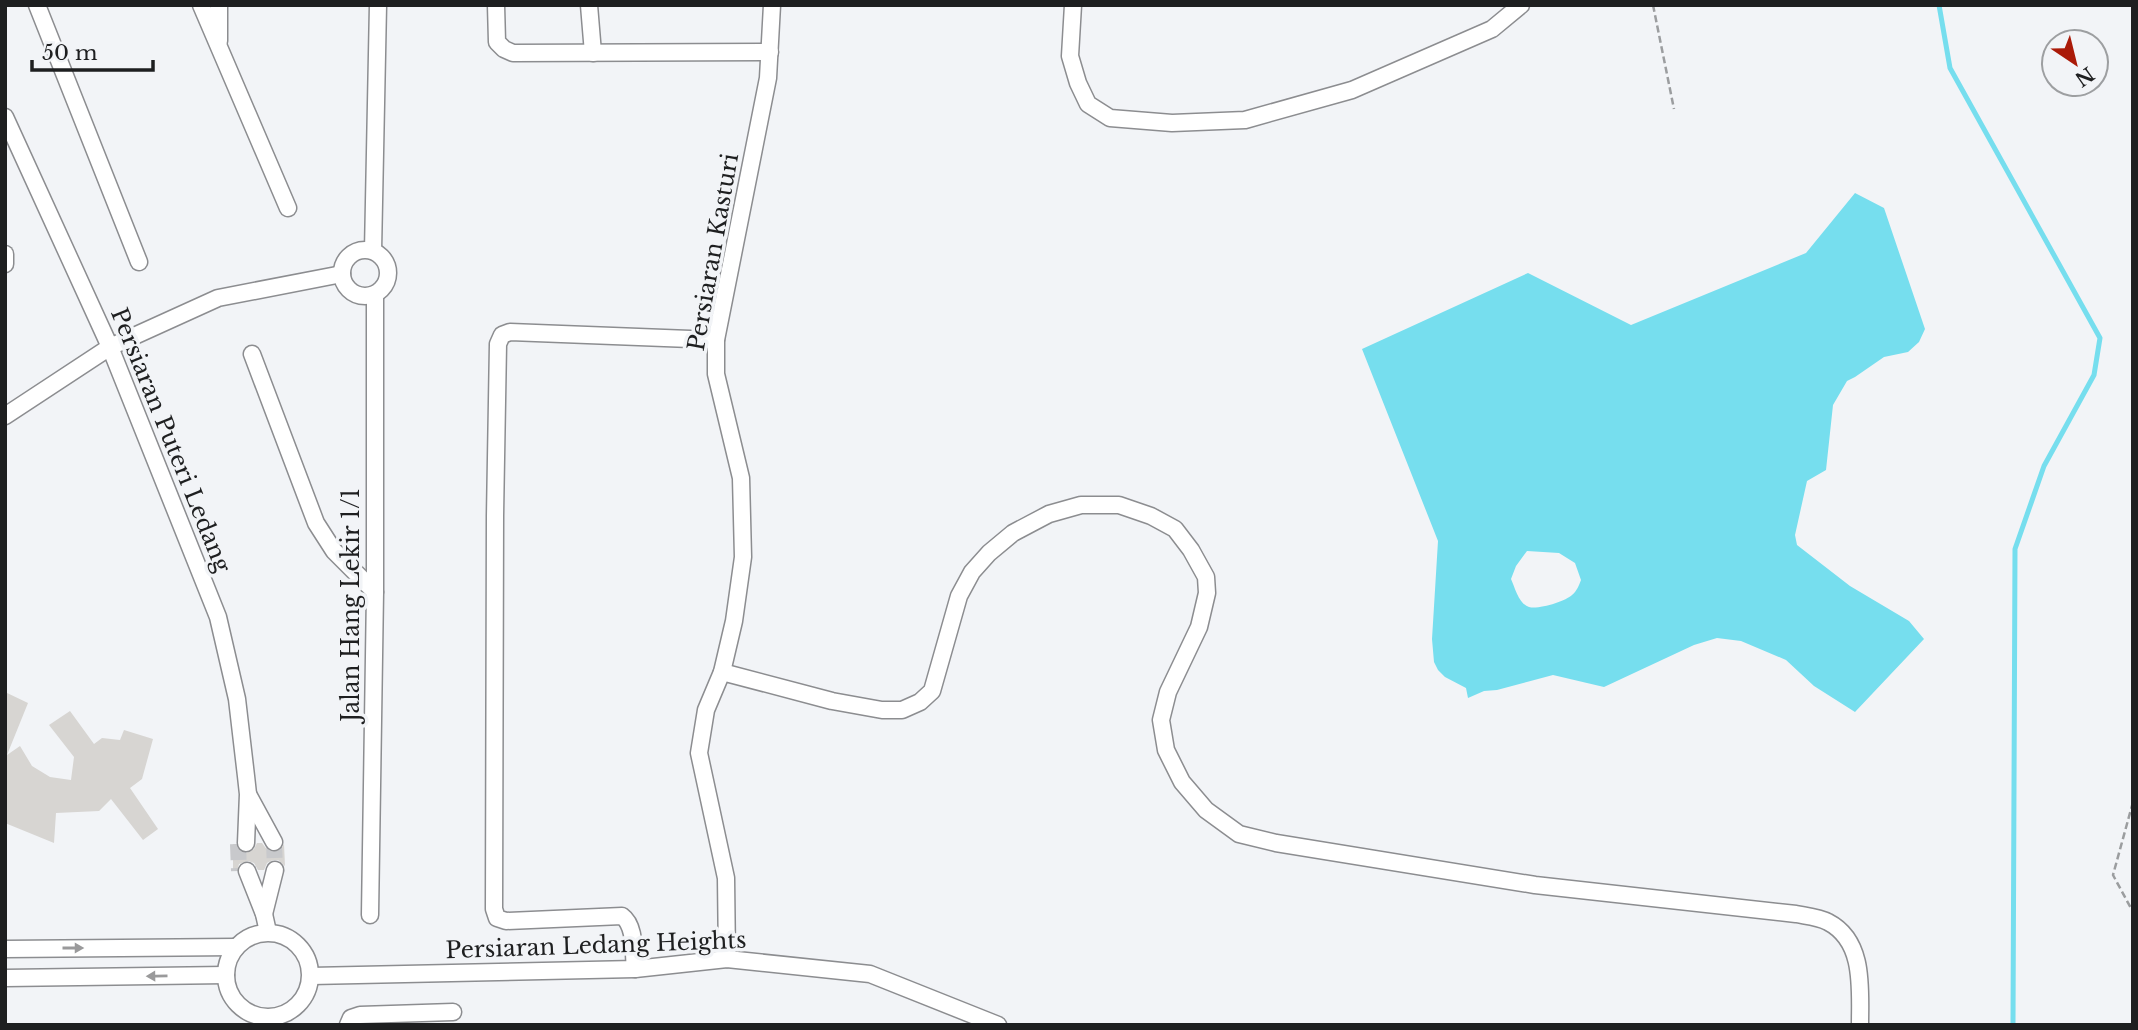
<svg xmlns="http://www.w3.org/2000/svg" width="2138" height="1030" font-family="'Libre Baskerville',serif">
	<rect width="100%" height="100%" fill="#f2f4f7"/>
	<path fill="#76deee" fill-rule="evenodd" d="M 1855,193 L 1884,208 L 1925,329 L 1919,342 L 1908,352 L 1884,357 L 1855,377 L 1847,381 L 1833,405 L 1826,470 L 1807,481 L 1795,535 L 1797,545 L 1850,586 L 1909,621 L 1924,639 L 1855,712 L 1814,686 L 1786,660 L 1741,641 L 1717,638 L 1694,645 L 1604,687 L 1553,675 L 1497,690 L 1484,691 L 1468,698 L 1466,688 L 1445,677 L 1438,670 L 1434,662 L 1432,639 L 1438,541 L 1362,349 L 1528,273 L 1631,325 L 1806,253 ZM 1527,551 L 1559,553 L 1575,563 L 1581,580 C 1579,585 1577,591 1572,595 C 1566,601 1538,610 1529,607 C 1519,604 1515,588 1511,579 L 1516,566 Z"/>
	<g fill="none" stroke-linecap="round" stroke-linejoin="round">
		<path stroke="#76deee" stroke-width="5" d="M 1939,5 L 1950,68 L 2100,338 L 2094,375 L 2044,466 L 2015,549 L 2013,1025"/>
	</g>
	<g fill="#d7d5d2">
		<path d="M 5,692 L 28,703 L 7,755 L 20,746 L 32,766 L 50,777 L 71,780 L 74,757 L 49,725 L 70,711 L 94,744 L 102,738 L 120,740 L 124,730 L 153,739 L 142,779 L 130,788 L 158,829 L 143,840 L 111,799 L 99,811 L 56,813 L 54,843 L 5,823 Z"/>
		<path d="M 257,843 L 262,843 L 268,851 L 273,852 L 280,851 L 284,844 L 285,866 L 278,860 L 273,860 L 267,863 L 264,870 L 258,870 L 254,863 L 248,861 L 239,864 L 237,871 L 233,871 L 233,844 L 236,844 L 240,851 L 246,853 L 254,849 Z"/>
	</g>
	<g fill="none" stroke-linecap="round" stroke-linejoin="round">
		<g stroke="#c8c9cc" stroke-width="16" stroke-dasharray="16 8" stroke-linecap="butt">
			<path d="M 274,842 L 275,870"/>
			<path d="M 238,844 L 239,871"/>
		</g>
		<defs>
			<g id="minor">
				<path d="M 37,5 L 139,262"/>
				<path d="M 201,5 L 288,208"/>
				<path d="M 496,5 L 497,42 L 504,49 L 513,53 L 770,52"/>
				<path d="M 589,5 L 593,53"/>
				<path d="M 1073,5 L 1070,56 L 1078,83 L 1088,104 L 1110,118 L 1172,123 L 1245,120 L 1352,90 L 1492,29 L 1521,5"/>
				<path d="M 219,41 L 219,5"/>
				<path d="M 5,117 L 110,347 L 218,617 L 237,699 L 246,776 L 248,794 L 246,843"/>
				<circle cx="365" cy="273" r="23"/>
				<path d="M 373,251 L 378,5"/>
				<path d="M 5,254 L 5,264"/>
				<path d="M 252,354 L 316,523 L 334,551 L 375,592"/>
				<path d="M 5,416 L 110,347 L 218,298 L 342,274"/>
				<path d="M 722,672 L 832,701 L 882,710 L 902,710 L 920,702 L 932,691 L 959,596 L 972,572 L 989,553 L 1013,533 L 1049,514 L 1081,505 L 1119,505 L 1151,516 L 1175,529 L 1191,550 L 1206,577 L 1207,593 L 1199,627 L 1168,692 L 1161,720 L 1166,750 L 1182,782 L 1206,810 L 1239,834 L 1276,843 L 1535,885 L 1796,914 C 1806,916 1819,917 1828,922 C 1865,941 1860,989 1860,1025"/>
				<path d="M 249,796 L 274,842"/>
				<path d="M 247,871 L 264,914 L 268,932"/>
				<path d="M 264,914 L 275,870"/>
				<path d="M 370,915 L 375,592 L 375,295"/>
				<circle cx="268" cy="975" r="42"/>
				<path d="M 5,949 L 236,947"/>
				<path d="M 727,959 L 726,878 L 699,753 L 706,710 L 722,672 L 734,621 L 743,557 L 741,478 L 716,374 L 716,340 L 768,78 L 772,5"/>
				<path d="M 635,969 C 633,953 636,926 622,916 L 506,921 L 497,918 L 494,909 L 495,516 L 498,344 L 502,335 L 510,332 L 716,340"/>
				<path d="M 311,976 L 635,969 L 727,959 L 870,974 L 998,1025"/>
				<path d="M 5,978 L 226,975"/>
				<path d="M 348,1025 L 351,1018 L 360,1015 L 453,1012"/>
			</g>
		</defs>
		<use href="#minor" stroke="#8c8d90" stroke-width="19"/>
		<g stroke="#9b9d9f" stroke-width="2.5" stroke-dasharray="7 3.5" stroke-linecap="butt">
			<path d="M 1653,5 L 1674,109"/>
			<path d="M 2133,802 L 2113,875 L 2133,912"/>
		</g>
		<use href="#minor" stroke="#fff" stroke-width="16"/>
	</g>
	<defs><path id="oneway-solid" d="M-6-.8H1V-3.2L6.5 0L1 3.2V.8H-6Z" transform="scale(1.75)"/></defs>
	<g fill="#9a9a9b">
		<use href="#oneway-solid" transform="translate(73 948)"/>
		<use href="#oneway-solid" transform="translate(157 976) rotate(179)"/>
	</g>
	<g text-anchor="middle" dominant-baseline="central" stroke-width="7" stroke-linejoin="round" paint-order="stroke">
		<g font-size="23" fill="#1e1f20" stroke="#f2f4f7">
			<text transform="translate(713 252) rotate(-80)">Persiaran Kasturi</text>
			<text transform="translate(171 440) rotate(68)">Persiaran Puteri Ledang</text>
			<text transform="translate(351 605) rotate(-90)">Jalan Hang Lekir 1/1</text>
			<text transform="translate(596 945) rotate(-2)">Persiaran Ledang Heights</text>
		</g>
	</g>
	<rect width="2138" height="1030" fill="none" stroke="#1e1f20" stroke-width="14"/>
	<g transform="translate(2075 63) rotate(145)"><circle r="33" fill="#f2f4f7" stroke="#9d9fa1" stroke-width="2"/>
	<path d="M0-5L12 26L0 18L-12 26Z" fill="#aa1a08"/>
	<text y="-10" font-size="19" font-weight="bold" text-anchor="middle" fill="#1e1f20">N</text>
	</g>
	<path d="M32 60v10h121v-10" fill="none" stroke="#1e1f20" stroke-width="3.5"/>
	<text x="42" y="60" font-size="21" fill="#1e1f20" stroke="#f2f4f7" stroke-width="5" paint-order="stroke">50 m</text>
</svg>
